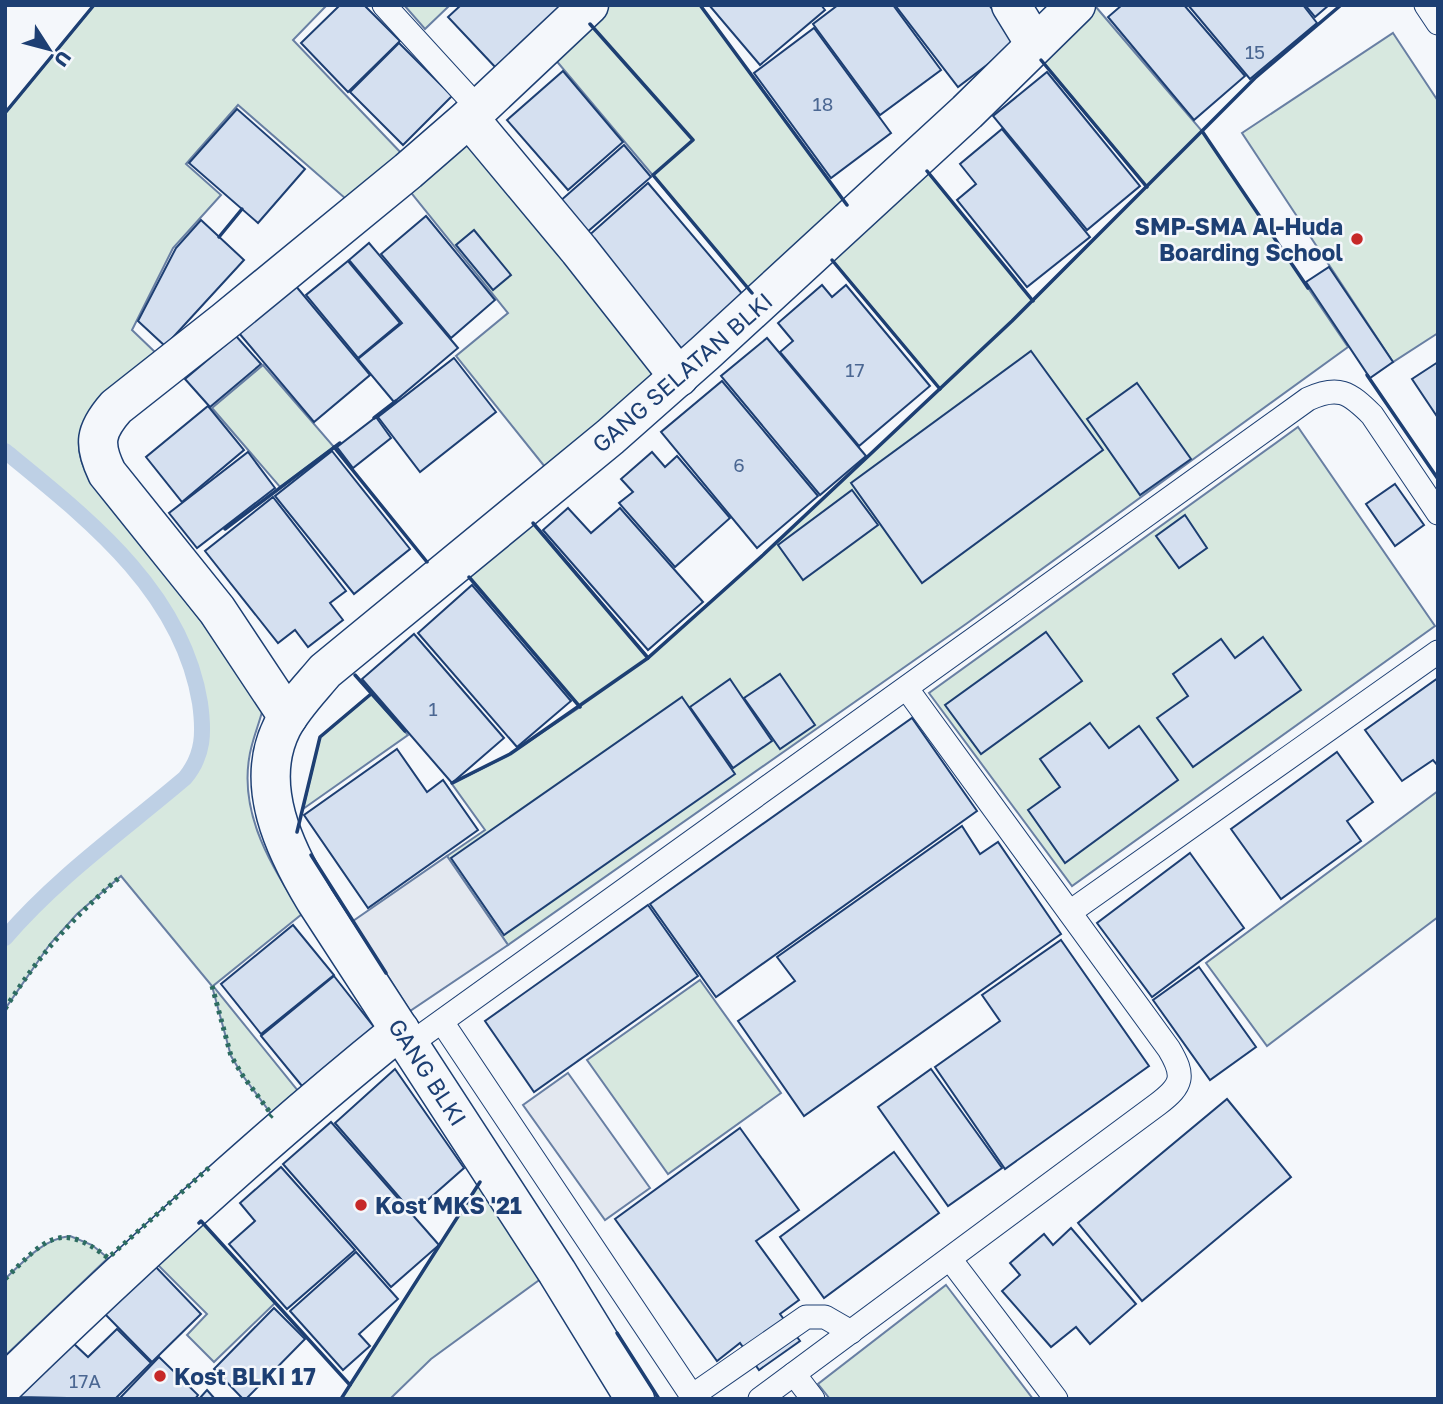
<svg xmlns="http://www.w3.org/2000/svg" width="1443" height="1404" font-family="'Golos Text',sans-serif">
	<rect width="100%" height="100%" fill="#f4f7fb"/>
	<g fill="#d7e8df" stroke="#687fa3" stroke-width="2">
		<path d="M 94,5 L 327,5 L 293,40 L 403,155 L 346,199 L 238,105 L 186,164 L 221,195 L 173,248 L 132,330 L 157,354 L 87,415 C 77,435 76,450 85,470 L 227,655 L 262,712 C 258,727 251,743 249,759 C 240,817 273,868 302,914 L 213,986 L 299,1092 L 272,1115 L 243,1076 L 231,1056 L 212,986 L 121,876 L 77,914 L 50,944 L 5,1009 L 5,938 C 57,877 124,830 185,778 C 204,755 204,732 200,703 C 182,591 87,518 5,451 L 5,113 Z"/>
		<path d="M 404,5 L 450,5 L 425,29 Z"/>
		<path d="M 610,5 L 700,5 L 847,205 L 752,293 L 554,58 Z"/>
		<path d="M 1096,7 L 1202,131 L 1348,347 L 966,624 L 508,945 L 447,856 L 485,830 L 452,784 L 510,754 L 580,707 L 469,577 L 533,523 L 648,657 L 763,555 L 940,389 L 832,260 L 926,170 L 1033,301 L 1146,187 L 1041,60 Z"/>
		<path d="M 1393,33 L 1438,101 L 1438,333 L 1393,362 L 1242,133 Z"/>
		<path d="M 468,139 L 659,376 L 545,467 L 456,356 L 508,313 L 408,189 Z"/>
		<path d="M 263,365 L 334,447 L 280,487 L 212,408 Z"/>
		<path d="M 1298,427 L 1435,626 L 1072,886 L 929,693 Z"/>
		<path d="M 371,694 L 408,735 L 303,809 L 320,737 Z"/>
		<path d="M 1438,791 L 1438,917 L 1267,1046 L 1206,963 Z"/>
		<path d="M 700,980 L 781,1093 L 668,1174 L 587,1060 Z"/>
		<path d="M 480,1182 L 542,1278 L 431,1359 L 390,1399 L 341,1399 Z"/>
		<path d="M 201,1221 L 275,1303 L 214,1362 L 187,1335 L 207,1314 L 156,1263 Z"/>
		<path d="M 70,1236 L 92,1245 L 108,1258 L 5,1356 L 5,1279 C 24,1261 43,1239 70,1236 Z"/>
		<path d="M 946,1285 L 1033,1399 L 830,1399 L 818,1384 Z"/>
	</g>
	<g fill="#e3e8f0" stroke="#687fa3" stroke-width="2">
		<path d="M 447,856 L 508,945 L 410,1011 L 353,921 Z"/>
		<path d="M 568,1073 L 650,1188 L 605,1220 L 523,1105 Z"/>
	</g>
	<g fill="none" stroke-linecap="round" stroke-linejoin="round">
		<path stroke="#bed0e5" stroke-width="16" d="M 5,451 C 87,518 182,591 200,703 C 204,732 204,755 185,778 C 124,830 57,877 5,938"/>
	</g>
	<g fill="#d5e0f0" stroke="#1d3f73" stroke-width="2">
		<path d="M 340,5 L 364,5 L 400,41 L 348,92 L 301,43 Z"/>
		<path d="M 461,5 L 564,5 L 497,69 L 448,17 Z"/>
		<path d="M 709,5 L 821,5 L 825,10 L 760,65 Z"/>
		<path d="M 838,5 L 893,5 L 941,70 L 880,115 L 813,24 Z"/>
		<path d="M 895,5 L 989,5 L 1017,42 L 958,87 Z"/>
		<path d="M 1122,5 L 1184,5 L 1245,76 L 1194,120 L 1108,17 Z"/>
		<path d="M 1188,5 L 1303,5 L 1317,23 L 1250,79 Z"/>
		<path d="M 1305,5 L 1329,5 L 1315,17 Z"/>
		<path d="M 814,28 L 891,133 L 831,178 L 754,73 Z"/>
		<path d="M 399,43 L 452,96 L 403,145 L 350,92 Z"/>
		<path d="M 563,71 L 623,142 L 568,190 L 507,120 Z"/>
		<path d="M 1047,72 L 1140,186 L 1087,230 L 993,116 Z"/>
		<path d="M 237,109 L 305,169 L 258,223 L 189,163 Z"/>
		<path d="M 1002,129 L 1090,237 L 1027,287 L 957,200 L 976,184 L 960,164 Z"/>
		<path d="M 624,145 L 651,177 L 586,233 L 559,202 Z"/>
		<path d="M 648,183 L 744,296 L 682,349 L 586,238 Z"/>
		<path d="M 426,216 L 495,300 L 451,338 L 381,254 Z"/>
		<path d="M 201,220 L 244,260 L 165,346 L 138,321 L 176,248 Z"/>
		<path d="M 474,230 L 511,275 L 493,290 L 456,245 Z"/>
		<path d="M 369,243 L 458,348 L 394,402 L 358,359 L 402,323 L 349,260 Z"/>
		<path d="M 348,261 L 400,323 L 358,358 L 306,295 Z"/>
		<path d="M 1329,267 L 1393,362 L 1370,378 L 1306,282 Z"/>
		<path d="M 295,285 L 370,375 L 314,422 L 239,333 Z"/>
		<path d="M 822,285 L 832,297 L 846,285 L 930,386 L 859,446 L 780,352 L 793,341 L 778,323 Z"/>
		<path d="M 236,336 L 261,364 L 210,407 L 185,379 Z"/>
		<path d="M 767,338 L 866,456 L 820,495 L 721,376 Z"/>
		<path d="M 1031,351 L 1103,450 L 922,583 L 851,483 Z"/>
		<path d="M 454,358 L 496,412 L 420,472 L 378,417 Z"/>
		<path d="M 1438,362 L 1438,418 L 1412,379 Z"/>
		<path d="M 722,381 L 818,496 L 757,548 L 661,432 Z"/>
		<path d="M 1137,383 L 1191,459 L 1140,495 L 1087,419 Z"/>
		<path d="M 208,406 L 244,450 L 182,502 L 146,457 Z"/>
		<path d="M 376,417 L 391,438 L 353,468 L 337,447 Z"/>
		<path d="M 332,451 L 410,549 L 354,594 L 275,496 Z"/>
		<path d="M 248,452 L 275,488 L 197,548 L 169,513 Z"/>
		<path d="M 652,452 L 665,467 L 677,456 L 730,518 L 675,567 L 619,503 L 633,492 L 621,479 Z"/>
		<path d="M 1395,484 L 1424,525 L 1395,546 L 1366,504 Z"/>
		<path d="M 852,490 L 878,525 L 803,580 L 778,545 Z"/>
		<path d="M 273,497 L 346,591 L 330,603 L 343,620 L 308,647 L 295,630 L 278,643 L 205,551 Z"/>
		<path d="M 568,508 L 591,533 L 620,508 L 703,602 L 648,650 L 543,530 Z"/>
		<path d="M 1185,515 L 1207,548 L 1179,568 L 1156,536 Z"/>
		<path d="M 472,585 L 571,701 L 517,747 L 418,633 Z"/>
		<path d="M 1046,632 L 1082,681 L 981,754 L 945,705 Z"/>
		<path d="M 414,634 L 504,738 L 452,783 L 362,679 Z"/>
		<path d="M 1263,637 L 1301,690 L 1193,767 L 1157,718 L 1188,696 L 1173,674 L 1221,639 L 1235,658 Z"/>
		<path d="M 780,674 L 815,725 L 780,749 L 744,698 Z"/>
		<path d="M 1438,678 L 1438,766 L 1433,760 L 1402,781 L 1365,730 Z"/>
		<path d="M 730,679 L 772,741 L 733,768 L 690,707 Z"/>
		<path d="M 682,697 L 735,774 L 504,935 L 451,858 Z"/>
		<path d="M 912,718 L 977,811 L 716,997 L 650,904 Z"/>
		<path d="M 1090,723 L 1109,748 L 1139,726 L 1178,780 L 1065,863 L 1028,810 L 1060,787 L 1040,759 Z"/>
		<path d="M 397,749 L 427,792 L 443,780 L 478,830 L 368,908 L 304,815 Z"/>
		<path d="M 1337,752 L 1373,802 L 1347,821 L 1361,841 L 1281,899 L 1231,829 Z"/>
		<path d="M 962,826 L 980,854 L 998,842 L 1061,934 L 804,1116 L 738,1021 L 795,981 L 777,957 Z"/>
		<path d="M 1190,853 L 1244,928 L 1152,997 L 1097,923 Z"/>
		<path d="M 648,905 L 698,976 L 534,1092 L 485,1021 Z"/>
		<path d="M 293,925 L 334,975 L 261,1034 L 221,984 Z"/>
		<path d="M 1061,940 L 1149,1066 L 1005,1169 L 935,1067 L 1000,1021 L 982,995 Z"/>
		<path d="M 1199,967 L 1256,1047 L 1210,1080 L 1153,1000 Z"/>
		<path d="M 334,976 L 374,1027 L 302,1086 L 261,1036 Z"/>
		<path d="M 395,1069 L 464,1168 L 413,1213 L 335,1123 Z"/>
		<path d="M 931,1069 L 1002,1168 L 948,1206 L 878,1107 Z"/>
		<path d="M 1227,1099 L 1291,1177 L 1142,1301 L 1078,1223 Z"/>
		<path d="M 331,1122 L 439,1245 L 391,1287 L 283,1164 Z"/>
		<path d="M 740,1128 L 799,1210 L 756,1241 L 799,1300 L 780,1314 L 800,1341 L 759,1370 L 740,1343 L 717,1361 L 615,1219 Z"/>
		<path d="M 894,1152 L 939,1213 L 824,1298 L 780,1237 Z"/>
		<path d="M 281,1167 L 355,1250 L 287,1309 L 229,1244 L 255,1221 L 240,1203 Z"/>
		<path d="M 1071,1228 L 1136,1304 L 1090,1344 L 1076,1327 L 1051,1347 L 1002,1291 L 1020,1275 L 1010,1263 L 1044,1234 L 1053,1245 Z"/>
		<path d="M 356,1252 L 398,1299 L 359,1334 L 370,1346 L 343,1370 L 290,1311 Z"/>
		<path d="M 153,1264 L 201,1314 L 152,1362 L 103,1312 Z"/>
		<path d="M 274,1308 L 305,1339 L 246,1399 L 243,1399 L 214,1369 Z"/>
		<path d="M 117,1329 L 151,1363 L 115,1399 L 19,1397 L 73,1343 L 88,1357 Z"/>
		<path d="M 159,1357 L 198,1395 L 195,1399 L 119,1399 Z"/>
		<path d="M 207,1390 L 215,1399 L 199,1399 Z"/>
	</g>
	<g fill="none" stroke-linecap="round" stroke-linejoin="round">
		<defs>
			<g id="lane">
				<path d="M 384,5 L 479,109"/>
				<path d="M 1426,5 L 1438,23"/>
				<path d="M 1070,912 L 1438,652"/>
				<path d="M 442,1022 L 694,1399"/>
				<path d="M 410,1044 L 1308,399 C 1338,385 1349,392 1372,415 L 1438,513"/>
				<path d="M 950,1259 L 1056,1399"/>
				<path d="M 794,1374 L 813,1399"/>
				<path d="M 692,1396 L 806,1317 L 825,1317 L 851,1332"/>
				<path d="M 760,1399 L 1158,1104 C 1183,1085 1185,1076 1169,1049 L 907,689"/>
			</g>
			<g id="street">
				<path d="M 1011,5 L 1035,44"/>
				<path d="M 469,118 L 579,250 L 679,377"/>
				<path d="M 288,717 L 217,610 L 107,473 C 93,444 95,431 116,407 L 225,321 L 408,171 L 469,118 L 589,5"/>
				<path d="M 5,1384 C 132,1261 262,1141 400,1030"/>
				<path d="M 635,1399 L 557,1272 L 315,900 C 285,850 253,785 282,727 C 293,706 310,689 325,671 L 610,437 L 705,353 L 967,112 L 1076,5"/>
			</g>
		</defs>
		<use href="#lane" stroke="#1d3f73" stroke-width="25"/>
		<use href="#street" stroke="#1d3f73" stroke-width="41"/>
		<use href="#lane" stroke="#f4f7fb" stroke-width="23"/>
		<use href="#street" stroke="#f4f7fb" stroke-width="38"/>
		<g stroke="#2c6c60" stroke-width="5" stroke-dasharray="3.5 5" stroke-linecap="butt">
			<path d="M 212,986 L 231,1056 L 243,1076 L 272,1115 L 270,1117"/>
			<path d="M 5,1009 C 40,953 72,919 121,876"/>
			<path d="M 5,1279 C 44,1241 59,1219 108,1258 L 211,1166"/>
		</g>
		<g stroke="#1d3f73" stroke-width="3.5">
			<path d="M 700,5 L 847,205"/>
			<path d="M 590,24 L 693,140 L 653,175 L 752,293"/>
			<path d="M 1041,60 L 1147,187"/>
			<path d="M 5,113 L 94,5"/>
			<path d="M 1202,131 L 1308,288"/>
			<path d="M 927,171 L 1033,301"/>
			<path d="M 219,237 L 242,209"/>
			<path d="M 832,260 L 940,389"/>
			<path d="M 1367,375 L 1438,479"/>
			<path d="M 374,418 L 396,401"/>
			<path d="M 334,447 L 427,562"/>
			<path d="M 533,523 L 648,658"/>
			<path d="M 225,529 L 340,443"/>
			<path d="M 469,577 L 580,707"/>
			<path d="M 355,675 L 405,731"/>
			<path d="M 452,783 L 510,754 L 648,658 L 763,555 L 1012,321 L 1255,78 L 1341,5"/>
			<path d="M 297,832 L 320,737 L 371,694"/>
			<path d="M 311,855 L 386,973"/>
			<path d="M 199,1223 L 201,1221 L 350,1385"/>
			<path d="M 617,1333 L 659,1399"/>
			<path d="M 341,1399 L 480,1182"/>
		</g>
	</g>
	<g fill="#c62828" stroke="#f4f7fb" stroke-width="2.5">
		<circle cx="1357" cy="239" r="7"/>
		<circle cx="361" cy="1205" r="7"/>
		<circle cx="160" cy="1376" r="7"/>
	</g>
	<g text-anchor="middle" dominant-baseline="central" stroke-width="5" stroke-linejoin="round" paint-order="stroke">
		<g font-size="19" fill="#4b6792">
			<text x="1255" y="51">15</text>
			<text x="823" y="103">18</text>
			<text x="855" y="369">17</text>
			<text x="739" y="464">6</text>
			<text x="433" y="708">1</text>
			<text x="85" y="1380">17A</text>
		</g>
		<g font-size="23" font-weight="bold" fill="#1d3f73" stroke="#f4f7fb" text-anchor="start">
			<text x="1343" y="226" text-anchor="end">SMP-SMA Al-Huda<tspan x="1343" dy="26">Boarding School</tspan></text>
			<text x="375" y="1205">Kost MKS '21</text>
			<text x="174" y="1376">Kost BLKI 17</text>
		</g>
		<g font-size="23" fill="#1d3f73" stroke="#f4f7fb">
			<text transform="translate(682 372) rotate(-41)">GANG SELATAN BLKI</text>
			<text transform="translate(428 1072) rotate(57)">GANG BLKI</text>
		</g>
	</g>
	<rect width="1443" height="1404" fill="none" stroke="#1d3f73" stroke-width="14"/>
	<g transform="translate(49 49) rotate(126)" stroke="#f4f7fb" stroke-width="5" paint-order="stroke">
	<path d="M0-5L12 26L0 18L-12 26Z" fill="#1d3f73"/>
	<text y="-10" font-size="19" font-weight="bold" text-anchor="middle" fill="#1d3f73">U</text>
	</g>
</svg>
